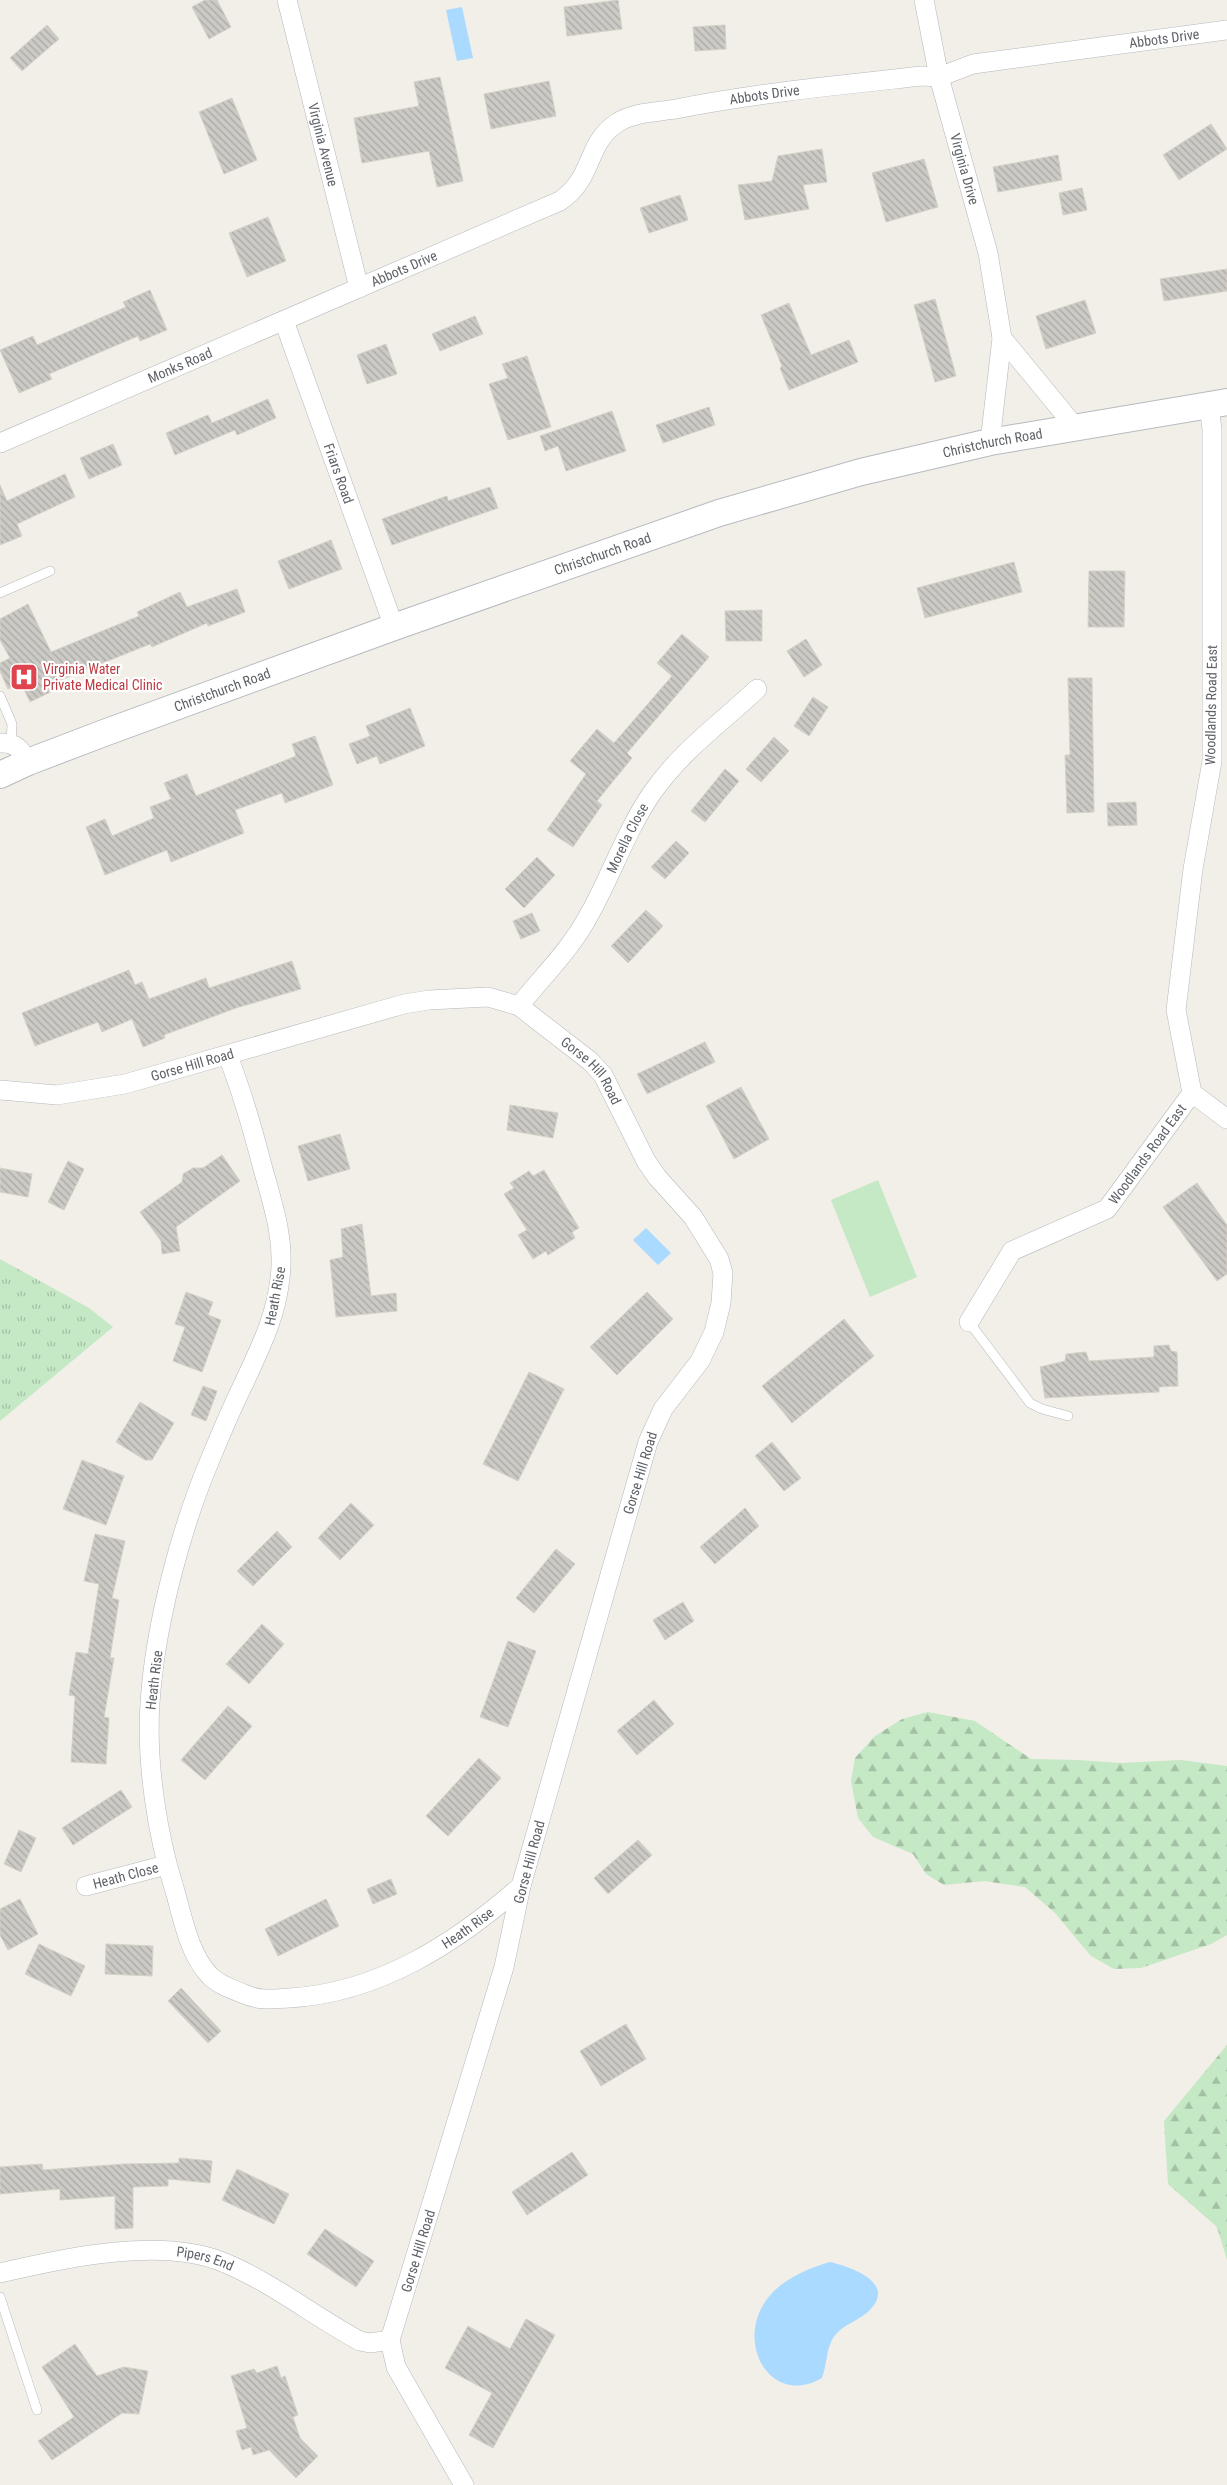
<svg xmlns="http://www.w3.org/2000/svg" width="1227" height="2485" font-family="'Roboto Condensed',sans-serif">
	<defs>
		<pattern id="forest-firs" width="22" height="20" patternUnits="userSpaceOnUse" patternTransform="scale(1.25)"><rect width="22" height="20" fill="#c5e8c5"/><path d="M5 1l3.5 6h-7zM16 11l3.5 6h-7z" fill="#a3c0a4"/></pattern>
		<pattern id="park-tufts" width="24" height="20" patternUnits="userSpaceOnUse" patternTransform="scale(1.25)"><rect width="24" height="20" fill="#c5e8c5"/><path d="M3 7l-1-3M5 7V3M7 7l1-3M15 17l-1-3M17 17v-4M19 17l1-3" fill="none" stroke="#a3c0a4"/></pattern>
		<pattern id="building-back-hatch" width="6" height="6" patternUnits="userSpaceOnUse" patternTransform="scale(1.25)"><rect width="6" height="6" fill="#cccac5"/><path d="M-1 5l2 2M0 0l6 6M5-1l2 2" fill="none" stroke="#a9a8a4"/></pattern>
	</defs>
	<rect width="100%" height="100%" fill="#f1efe8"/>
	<path fill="#c5e8c5" d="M 878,1180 L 917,1277 L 870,1297 L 831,1200 Z"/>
	<g fill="url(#forest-firs)">
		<path d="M 928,1712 L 975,1721 L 1031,1759 L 1078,1760 L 1121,1763 L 1181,1760 L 1227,1766 L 1227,1935 L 1211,1944 L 1141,1968 L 1114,1969 L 1091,1956 L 1055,1913 L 1025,1887 L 984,1881 L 944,1885 L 926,1874 L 913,1854 L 873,1837 L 858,1818 L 851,1781 L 855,1758 L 875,1736 L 902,1719 Z"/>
		<path d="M 1227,2045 L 1227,2260 L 1217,2227 L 1168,2184 L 1164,2121 Z"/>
	</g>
	<path fill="url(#park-tufts)" d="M 0,1259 L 89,1308 L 113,1327 L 0,1421 Z"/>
	<g fill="#aadaff">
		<path d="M 462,7 L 473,58 L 457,61 L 446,10 Z"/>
		<path d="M 646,1228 L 671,1253 L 658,1265 L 633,1240 Z"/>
		<path d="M 830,2262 C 856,2268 901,2286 864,2315 C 853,2323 841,2326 833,2338 C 826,2350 827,2365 822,2378 C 765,2411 726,2327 781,2285 C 796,2274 812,2267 830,2262 Z"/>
	</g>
	<g fill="url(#building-back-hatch)" stroke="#d6d1c6">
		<path d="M 205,0 L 217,0 L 231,27 L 209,39 L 192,7 Z"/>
		<path d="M 618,0 L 622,29 L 567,36 L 564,7 Z"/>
		<path d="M 47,25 L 59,39 L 22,71 L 10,58 Z"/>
		<path d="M 725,25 L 726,49 L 695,51 L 693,27 Z"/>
		<path d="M 440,77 L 463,181 L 437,187 L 429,151 L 362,163 L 354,118 L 419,106 L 414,82 Z"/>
		<path d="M 549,81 L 556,116 L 491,129 L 484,94 Z"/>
		<path d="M 232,98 L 257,160 L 224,174 L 199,112 Z"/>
		<path d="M 1211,124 L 1227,149 L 1179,180 L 1163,155 Z"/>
		<path d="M 822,149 L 827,182 L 803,185 L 809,209 L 745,220 L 738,185 L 772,181 L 778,156 Z"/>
		<path d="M 1058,155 L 1062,180 L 998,192 L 993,167 Z"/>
		<path d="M 924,159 L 938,207 L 886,222 L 872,173 Z"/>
		<path d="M 1082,188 L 1087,210 L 1063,215 L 1059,193 Z"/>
		<path d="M 680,195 L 688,220 L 649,233 L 640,208 Z"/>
		<path d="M 268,217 L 286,261 L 247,277 L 229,233 Z"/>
		<path d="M 1227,269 L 1227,291 L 1164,301 L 1160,279 Z"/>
		<path d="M 150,290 L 167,330 L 140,341 L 138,336 L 49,374 L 52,379 L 19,393 L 0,350 L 33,336 L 37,345 L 126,307 L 123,302 Z"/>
		<path d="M 935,299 L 956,376 L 935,382 L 914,305 Z"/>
		<path d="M 1085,300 L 1096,333 L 1046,349 L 1036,316 Z"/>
		<path d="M 789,303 L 811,355 L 849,340 L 858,362 L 789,390 L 780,368 L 782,366 L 761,315 Z"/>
		<path d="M 475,316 L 483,334 L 440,351 L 432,334 Z"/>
		<path d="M 386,344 L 397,374 L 367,384 L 357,355 Z"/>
		<path d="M 527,356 L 551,427 L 508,440 L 489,384 L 508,378 L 502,364 Z"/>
		<path d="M 268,399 L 276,418 L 237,435 L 235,430 L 175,455 L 166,433 L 208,415 L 212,423 Z"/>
		<path d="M 709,407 L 715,425 L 663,443 L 656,425 Z"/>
		<path d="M 612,411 L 626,451 L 566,471 L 558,446 L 545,451 L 540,436 Z"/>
		<path d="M 113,444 L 122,465 L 89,479 L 80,458 Z"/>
		<path d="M 65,474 L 75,497 L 17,524 L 22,536 L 0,545 L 0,485 L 7,501 Z"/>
		<path d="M 490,487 L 498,508 L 392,545 L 382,519 L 447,496 L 448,501 Z"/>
		<path d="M 331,540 L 342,569 L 289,589 L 278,561 Z"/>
		<path d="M 1014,562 L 1022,592 L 925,618 L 917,588 Z"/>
		<path d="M 1089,571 L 1125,571 L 1124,627 L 1088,627 Z"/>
		<path d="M 237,589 L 245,612 L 208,626 L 207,623 L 152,647 L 150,644 L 63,679 L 65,685 L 30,702 L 21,683 L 8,689 L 0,671 L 0,663 L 10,658 L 0,640 L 0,619 L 28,604 L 51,652 L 139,616 L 137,612 L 180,592 L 187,607 Z"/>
		<path d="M 762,610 L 762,641 L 726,641 L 725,611 Z"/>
		<path d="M 682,634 L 709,657 L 627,753 L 632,758 L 597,801 L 602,805 L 573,847 L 547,830 L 586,774 L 570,761 L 597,729 L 614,743 L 672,676 L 657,663 Z"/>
		<path d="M 806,639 L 822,665 L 804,677 L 787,651 Z"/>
		<path d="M 1068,678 L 1092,678 L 1094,812 L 1067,813 L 1065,755 L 1070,755 Z"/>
		<path d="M 813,697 L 828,707 L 809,736 L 794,726 Z"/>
		<path d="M 410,708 L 425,746 L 380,764 L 377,756 L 357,764 L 349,744 L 370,736 L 366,726 Z"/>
		<path d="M 315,736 L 333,785 L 285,803 L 282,793 L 235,810 L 244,833 L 171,862 L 167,850 L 105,875 L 86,827 L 105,819 L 112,836 L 154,818 L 150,807 L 171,799 L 164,783 L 187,774 L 196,796 L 296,756 L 292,744 Z"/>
		<path d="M 774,737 L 789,751 L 761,782 L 746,769 Z"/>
		<path d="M 725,769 L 739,781 L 705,822 L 691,811 Z"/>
		<path d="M 1136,802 L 1137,825 L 1108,826 L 1107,803 Z"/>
		<path d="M 676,841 L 689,853 L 665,879 L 651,867 Z"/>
		<path d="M 537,857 L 555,875 L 524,908 L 505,889 Z"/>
		<path d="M 646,910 L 663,926 L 628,963 L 611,946 Z"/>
		<path d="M 532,913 L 540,931 L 521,939 L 513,921 Z"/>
		<path d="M 292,961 L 301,989 L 236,1008 L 164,1035 L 165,1038 L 143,1047 L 132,1019 L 102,1032 L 98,1022 L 35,1046 L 22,1013 L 129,970 L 135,985 L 142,982 L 149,999 L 206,978 L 209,988 Z"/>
		<path d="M 705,1042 L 715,1062 L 647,1094 L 637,1074 Z"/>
		<path d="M 741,1087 L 769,1139 L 734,1159 L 706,1106 Z"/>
		<path d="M 510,1105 L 558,1113 L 553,1138 L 507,1130 Z"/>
		<path d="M 340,1134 L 350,1169 L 308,1181 L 298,1146 Z"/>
		<path d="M 222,1155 L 240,1181 L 176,1227 L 180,1251 L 162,1254 L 161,1241 L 140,1212 L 182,1182 L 183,1174 L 193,1168 L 203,1168 Z"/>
		<path d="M 68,1161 L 84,1169 L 64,1210 L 48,1202 Z"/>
		<path d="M 0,1168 L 32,1174 L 28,1197 L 0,1192 Z"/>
		<path d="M 544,1170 L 579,1228 L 572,1232 L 575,1238 L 548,1255 L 546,1251 L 533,1259 L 518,1235 L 527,1230 L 504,1194 L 514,1188 L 510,1183 L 529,1171 L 533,1176 Z"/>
		<path d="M 1197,1183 L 1227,1225 L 1227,1274 L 1217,1281 L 1163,1207 Z"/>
		<path d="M 362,1224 L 371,1296 L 396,1293 L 397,1311 L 336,1317 L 330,1260 L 343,1257 L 341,1229 Z"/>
		<path d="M 186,1292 L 213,1302 L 208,1315 L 221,1320 L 202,1372 L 173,1361 L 185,1327 L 175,1324 Z"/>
		<path d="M 647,1292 L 673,1319 L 617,1375 L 590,1347 Z"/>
		<path d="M 844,1319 L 874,1356 L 792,1423 L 762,1386 Z"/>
		<path d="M 1169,1345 L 1171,1351 L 1177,1352 L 1178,1386 L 1159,1387 L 1159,1392 L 1045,1398 L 1040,1367 L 1065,1361 L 1066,1354 L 1086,1352 L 1089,1361 L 1154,1357 L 1154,1346 Z"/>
		<path d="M 529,1372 L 564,1389 L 518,1481 L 483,1464 Z"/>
		<path d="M 203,1386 L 217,1391 L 206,1421 L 191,1415 Z"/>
		<path d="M 140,1402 L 174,1423 L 152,1460 L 145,1460 L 116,1442 Z"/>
		<path d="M 772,1442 L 801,1478 L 784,1491 L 755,1456 Z"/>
		<path d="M 82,1460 L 124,1476 L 106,1525 L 63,1509 Z"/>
		<path d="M 351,1503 L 374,1525 L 340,1560 L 318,1538 Z"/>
		<path d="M 745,1508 L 759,1526 L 715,1564 L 700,1547 Z"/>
		<path d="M 277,1531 L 292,1547 L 253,1586 L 237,1571 Z"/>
		<path d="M 95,1534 L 125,1541 L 112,1598 L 119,1600 L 110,1658 L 114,1658 L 104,1717 L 109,1718 L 106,1764 L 71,1762 L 75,1696 L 69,1695 L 76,1652 L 88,1654 L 99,1584 L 84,1581 Z"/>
		<path d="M 556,1549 L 575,1564 L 534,1613 L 516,1598 Z"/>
		<path d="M 683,1602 L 694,1621 L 665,1640 L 653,1620 Z"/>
		<path d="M 262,1624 L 284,1644 L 249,1684 L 226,1664 Z"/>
		<path d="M 508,1641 L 536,1651 L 508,1727 L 480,1717 Z"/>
		<path d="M 654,1700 L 674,1724 L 637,1755 L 617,1731 Z"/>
		<path d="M 228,1706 L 252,1726 L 205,1780 L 181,1760 Z"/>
		<path d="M 479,1758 L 501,1778 L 448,1836 L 426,1816 Z"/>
		<path d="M 121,1790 L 132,1807 L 73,1845 L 62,1828 Z"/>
		<path d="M 19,1830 L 36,1838 L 21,1872 L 4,1864 Z"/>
		<path d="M 638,1840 L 652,1855 L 608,1894 L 594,1878 Z"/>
		<path d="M 391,1879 L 397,1894 L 373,1904 L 367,1889 Z"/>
		<path d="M 20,1899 L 38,1934 L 8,1950 L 0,1935 L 0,1909 Z"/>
		<path d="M 326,1899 L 339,1926 L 278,1956 L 265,1929 Z"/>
		<path d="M 39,1944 L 85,1966 L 71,1996 L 25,1974 Z"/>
		<path d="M 106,1944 L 153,1946 L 152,1976 L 105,1974 Z"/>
		<path d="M 181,1988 L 221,2031 L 208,2043 L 168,2001 Z"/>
		<path d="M 626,2024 L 646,2059 L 601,2086 L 580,2051 Z"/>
		<path d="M 572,2152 L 588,2175 L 527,2215 L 512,2192 Z"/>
		<path d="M 179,2158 L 212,2161 L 210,2183 L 168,2179 L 168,2186 L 133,2187 L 133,2228 L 115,2229 L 115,2196 L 60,2200 L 60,2189 L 0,2194 L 0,2167 L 42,2164 L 43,2170 L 124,2164 L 179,2163 Z"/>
		<path d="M 237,2169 L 289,2194 L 274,2224 L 222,2200 Z"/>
		<path d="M 325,2229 L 374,2261 L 356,2287 L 307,2254 Z"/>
		<path d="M 526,2319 L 555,2335 L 493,2448 L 469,2435 L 492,2393 L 445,2368 L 468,2326 L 510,2349 Z"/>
		<path d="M 75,2344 L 97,2376 L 124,2367 L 148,2371 L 139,2414 L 122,2413 L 52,2460 L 38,2441 L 74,2417 L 42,2367 Z"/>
		<path d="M 277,2366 L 281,2378 L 285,2376 L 298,2415 L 293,2417 L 300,2438 L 318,2456 L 296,2478 L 269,2450 L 253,2455 L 251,2447 L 242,2450 L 236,2431 L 247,2428 L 231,2376 L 254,2369 L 257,2373 Z"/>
	</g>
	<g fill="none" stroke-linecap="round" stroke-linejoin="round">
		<defs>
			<g id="lane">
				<path d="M 0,593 L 50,571"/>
				<path d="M 0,696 L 12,724 L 11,744"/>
				<path d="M 969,1322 L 1030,1403 L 1042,1409 L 1068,1416"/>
				<path d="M 0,2297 L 37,2410"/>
			</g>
			<g id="street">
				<path id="s1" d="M 287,0 L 359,288"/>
				<path id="s2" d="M 924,0 L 939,77 L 988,253 L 1002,338 L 990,442"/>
				<path id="s3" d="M 284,321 L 394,627"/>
				<path d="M 1002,338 L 1076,428"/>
				<path d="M 1209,404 L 1212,430 L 1212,761 L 1193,869 L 1176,1010 L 1192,1093 L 1227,1119"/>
				<path id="s4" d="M 0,443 L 560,201 C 595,177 585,144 617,123 C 633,112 658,112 676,109 C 757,93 840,85 922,76 L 939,77 L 973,64 L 1227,30"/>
				<path d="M 0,743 C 15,742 21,749 28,762"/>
				<path id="s5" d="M 519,1006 C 543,976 571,949 589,915 C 611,876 626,831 652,793 C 682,750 720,724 757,689"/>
				<path id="s6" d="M 228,1056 C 242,1092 253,1130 263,1169 C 273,1205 285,1240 280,1278 C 276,1317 260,1348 244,1383 C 232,1407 222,1431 212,1455 C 181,1527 155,1625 150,1703 C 146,1762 157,1835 175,1891 C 183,1919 189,1954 210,1976 C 219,1985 232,1989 244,1994 C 259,2001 273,1999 289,1998 C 379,1993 456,1943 521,1886"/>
				<path id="s7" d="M 0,1090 L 57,1095 L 125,1084 L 404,1004 L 429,1000 L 488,997 L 519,1006 L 590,1061 L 603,1075 L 646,1161 L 657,1177 L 693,1217 L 719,1259 L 723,1273 L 721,1303 L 714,1332 L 700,1361 L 663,1409 L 648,1442 L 521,1886 L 504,1967 L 390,2340 L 396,2367 L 464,2485"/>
				<path id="s8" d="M 969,1322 L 1012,1251 L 1107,1209 L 1192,1093"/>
				<path id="s9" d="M 86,1886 L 166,1865"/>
				<path id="s10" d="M 0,2273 C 64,2258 163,2236 225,2263 C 273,2283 315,2317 360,2341 L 370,2343 L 390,2340"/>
			</g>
			<g id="secondary">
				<path id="s11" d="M 0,775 L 28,762 L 104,733 L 394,627 L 719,513 L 861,472 L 990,442 L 1227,402"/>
			</g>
		</defs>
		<use href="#lane" stroke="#b5b8bc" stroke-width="10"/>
		<use href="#street" stroke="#b5b8bc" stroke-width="20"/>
		<use href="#secondary" stroke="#b6babf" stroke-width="28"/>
		<use href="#lane" stroke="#fff" stroke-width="9"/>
		<use href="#street" stroke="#fff" stroke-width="19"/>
		<use href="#secondary" stroke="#fff" stroke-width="26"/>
	</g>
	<defs>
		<symbol id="hospital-square" viewBox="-11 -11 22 22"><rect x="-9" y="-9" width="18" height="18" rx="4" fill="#e0444e" stroke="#fff"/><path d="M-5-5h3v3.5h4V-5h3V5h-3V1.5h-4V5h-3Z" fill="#fff"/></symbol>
	</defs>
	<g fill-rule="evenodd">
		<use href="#hospital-square" x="8" y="661" width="32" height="32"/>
	</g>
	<g text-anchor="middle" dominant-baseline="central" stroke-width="4.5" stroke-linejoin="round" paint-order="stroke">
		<g font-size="14" fill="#5f6368" stroke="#fff">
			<text stroke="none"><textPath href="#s4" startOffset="1264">Abbots Drive</textPath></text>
			<text stroke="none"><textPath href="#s4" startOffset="859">Abbots Drive</textPath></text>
			<text stroke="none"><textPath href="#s1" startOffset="149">Virginia Avenue</textPath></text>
			<text stroke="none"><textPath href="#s2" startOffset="174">Virginia Drive</textPath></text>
			<text stroke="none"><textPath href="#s4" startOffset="440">Abbots Drive</textPath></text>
			<text stroke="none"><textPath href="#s4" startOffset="196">Monks Road</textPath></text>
			<text stroke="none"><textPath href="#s11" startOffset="1048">Christchurch Road</textPath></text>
			<text stroke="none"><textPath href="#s3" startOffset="162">Friars Road</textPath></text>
			<text stroke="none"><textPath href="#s11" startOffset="642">Christchurch Road</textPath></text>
			<text stroke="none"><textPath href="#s11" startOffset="238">Christchurch Road</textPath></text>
			<text transform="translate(1211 705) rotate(-89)">Woodlands Road East</text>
			<text stroke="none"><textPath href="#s5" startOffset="201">Morella Close</textPath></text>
			<text stroke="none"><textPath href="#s7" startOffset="196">Gorse Hill Road</textPath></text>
			<text stroke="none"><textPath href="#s7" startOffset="631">Gorse Hill Road</textPath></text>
			<text stroke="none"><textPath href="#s8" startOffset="255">Woodlands Road East</textPath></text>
			<text transform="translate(275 1296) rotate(-79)">Heath Rise</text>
			<text transform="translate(640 1473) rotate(-73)">Gorse Hill Road</text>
			<text transform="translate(154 1680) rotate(-83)">Heath Rise</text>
			<text transform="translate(529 1862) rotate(-75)">Gorse Hill Road</text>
			<text stroke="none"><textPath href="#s9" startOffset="41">Heath Close</textPath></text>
			<text stroke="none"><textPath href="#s6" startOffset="1239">Heath Rise</textPath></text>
			<text transform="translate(418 2251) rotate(-73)">Gorse Hill Road</text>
			<text stroke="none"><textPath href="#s10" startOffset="208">Pipers End</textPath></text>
		</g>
		<g font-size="14" fill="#be3a42" stroke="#fff" text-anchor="start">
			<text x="43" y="669">Virginia Water<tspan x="43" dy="16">Private Medical Clinic</tspan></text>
		</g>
	</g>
</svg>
